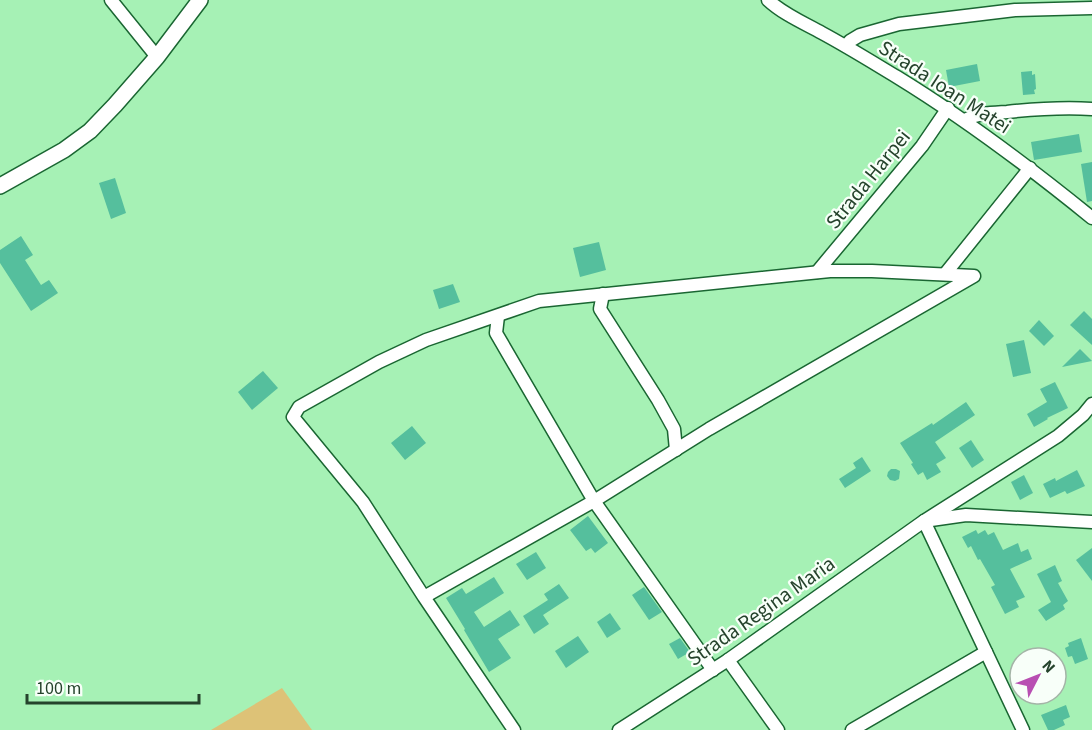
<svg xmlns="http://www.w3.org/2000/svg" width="1092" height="730" font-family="'Source Sans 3',sans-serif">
	<rect width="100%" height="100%" fill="#a6f1b5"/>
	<path fill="#ddc277" d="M 282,688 L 312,730 L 211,730 Z"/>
	<g fill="#55bf9d">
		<path d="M 977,64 L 980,81 L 949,87 L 946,70 Z"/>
		<path d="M 1032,71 L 1032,75 L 1035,74 L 1036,89 L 1034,90 L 1035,94 L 1023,95 L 1021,72 Z"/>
		<path d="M 1079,134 L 1082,152 L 1034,160 L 1031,142 Z"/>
		<path d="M 1092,162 L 1092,201 L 1087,202 L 1081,164 Z"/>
		<path d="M 115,178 L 126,213 L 111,219 L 99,183 Z"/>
		<path d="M 21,236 L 33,255 L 25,260 L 41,285 L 49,280 L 58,293 L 31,311 L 0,263 L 0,250 Z"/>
		<path d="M 599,242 L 606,270 L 580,277 L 573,248 Z"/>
		<path d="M 453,284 L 460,302 L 439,309 L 433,290 Z"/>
		<path d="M 1084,311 L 1092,319 L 1092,345 L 1070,325 Z"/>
		<path d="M 1039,320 L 1054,336 L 1044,346 L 1029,331 Z"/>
		<path d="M 1024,340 L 1031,373 L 1013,377 L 1006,344 Z"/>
		<path d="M 1080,349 L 1092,361 L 1062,367 Z"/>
		<path d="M 263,371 L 278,388 L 252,410 L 238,392 Z"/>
		<path d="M 1055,382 L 1068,408 L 1047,418 L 1048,419 L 1034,427 L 1027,414 L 1047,402 L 1040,389 Z"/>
		<path d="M 966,402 L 975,415 L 935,442 L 946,458 L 936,464 L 941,472 L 927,480 L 923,472 L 918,475 L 911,464 L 913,463 L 900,443 L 932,423 L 933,425 Z"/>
		<path d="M 412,426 L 426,443 L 405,460 L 391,443 Z"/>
		<path d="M 971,440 L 984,460 L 972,468 L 959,448 Z"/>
		<path d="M 862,457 L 871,471 L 845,488 L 839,479 L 856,468 L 853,463 Z"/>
		<path d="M 891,469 L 896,469 L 900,471 L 899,479 L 895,481 L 890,480 L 887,476 L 888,472 Z"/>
		<path d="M 1077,470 L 1085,486 L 1067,494 L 1065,491 L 1050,498 L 1043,484 L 1055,478 L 1056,481 Z"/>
		<path d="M 1024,475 L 1033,493 L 1020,500 L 1011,482 Z"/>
		<path d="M 588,516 L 608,543 L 595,553 L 591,548 L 586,551 L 570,530 Z"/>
		<path d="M 976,530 L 978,534 L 985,530 L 988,535 L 994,532 L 1003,550 L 1018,543 L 1021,552 L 1028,549 L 1032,559 L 1010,569 L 1025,597 L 1016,601 L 1019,607 L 1005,614 L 991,587 L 995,585 L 980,559 L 978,560 L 971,546 L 968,548 L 962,537 Z"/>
		<path d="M 1092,548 L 1092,581 L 1076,560 Z"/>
		<path d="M 536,552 L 546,568 L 527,580 L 516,564 Z"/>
		<path d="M 1055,565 L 1062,581 L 1058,583 L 1068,601 L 1063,605 L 1065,609 L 1046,621 L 1038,610 L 1051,602 L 1037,574 Z"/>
		<path d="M 494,577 L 504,593 L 474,612 L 484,627 L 510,610 L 520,625 L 498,639 L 511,658 L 489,672 L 464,630 L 465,629 L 446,598 L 462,588 L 466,594 Z"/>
		<path d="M 559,584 L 569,598 L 543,615 L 549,624 L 534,634 L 523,616 L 548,600 L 544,594 Z"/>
		<path d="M 644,587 L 662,612 L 649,620 L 632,595 Z"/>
		<path d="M 610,613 L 621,629 L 607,638 L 597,622 Z"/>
		<path d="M 578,636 L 589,652 L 566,668 L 555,651 Z"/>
		<path d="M 680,638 L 690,652 L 678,659 L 669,644 Z"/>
		<path d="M 1081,638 L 1088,659 L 1075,664 L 1072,656 L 1068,657 L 1065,648 L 1069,646 L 1068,643 Z"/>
		<path d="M 1066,705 L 1070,717 L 1063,720 L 1065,725 L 1054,730 L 1048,730 L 1041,715 Z"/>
	</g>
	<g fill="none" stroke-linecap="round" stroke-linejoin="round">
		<defs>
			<g id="minor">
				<path d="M 111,0 L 157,57"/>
				<path d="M 768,0 C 783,14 804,23 822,33 C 848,47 872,62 897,77 C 967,120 1028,166 1092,218"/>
				<path d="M 846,46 L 850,41 L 860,35 L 899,24 L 1015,10 L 1092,8"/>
				<path d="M 965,120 C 978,113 992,113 1007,112 C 1035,109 1063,107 1092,109"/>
				<path d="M 817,272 L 922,146 L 948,108"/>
				<path d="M 945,274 L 1030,168"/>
				<path d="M 603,294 L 600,309 L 658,400 L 674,429 L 676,450"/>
				<path d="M 498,316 L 496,333 L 594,501 L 713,670"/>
				<path d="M 424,597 L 594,501 L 709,429 L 974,276 L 872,271 L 830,271 L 539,301 L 426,340 L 379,362 L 299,407 L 293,417 L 363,502 L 424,597 L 514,730"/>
				<path d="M 728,660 L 778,730"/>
				<path d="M 619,730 L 728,660 L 924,521 L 966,515 L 1092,522"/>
				<path d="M 852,730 L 986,652"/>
				<path d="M 1023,730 L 924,521 L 1058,436 L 1083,415 L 1092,404"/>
			</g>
			<path id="tertiary" d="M 0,186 L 64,150 L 90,131 L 115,105 L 157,57 L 200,0"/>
		</defs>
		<use href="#minor" stroke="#1a6632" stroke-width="15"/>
		<use href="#tertiary" stroke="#1a6632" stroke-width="18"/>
		<use href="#minor" stroke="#fff" stroke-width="12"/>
		<use href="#tertiary" stroke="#fff" stroke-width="15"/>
	</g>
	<g text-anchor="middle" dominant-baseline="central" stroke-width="4.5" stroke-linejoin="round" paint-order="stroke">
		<g font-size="21" fill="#25432c" stroke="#f8fff9">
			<text transform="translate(945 87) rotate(33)">Strada Ioan Matei</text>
			<text transform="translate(868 179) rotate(-51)">Strada Harpei</text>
			<text transform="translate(761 611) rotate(-35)">Strada Regina Maria</text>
		</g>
	</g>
	<g transform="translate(1038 676) rotate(48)"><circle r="28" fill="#f8fff9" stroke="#a4b4a7" stroke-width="1.5"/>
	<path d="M0-4.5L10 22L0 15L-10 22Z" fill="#b84fb2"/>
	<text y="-9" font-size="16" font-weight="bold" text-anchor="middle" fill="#25432c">N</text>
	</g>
	<path d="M27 694v9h172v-9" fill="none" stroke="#25432c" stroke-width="3"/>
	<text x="36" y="694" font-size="18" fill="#25432c" stroke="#f8fff9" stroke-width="4.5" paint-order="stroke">100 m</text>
</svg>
